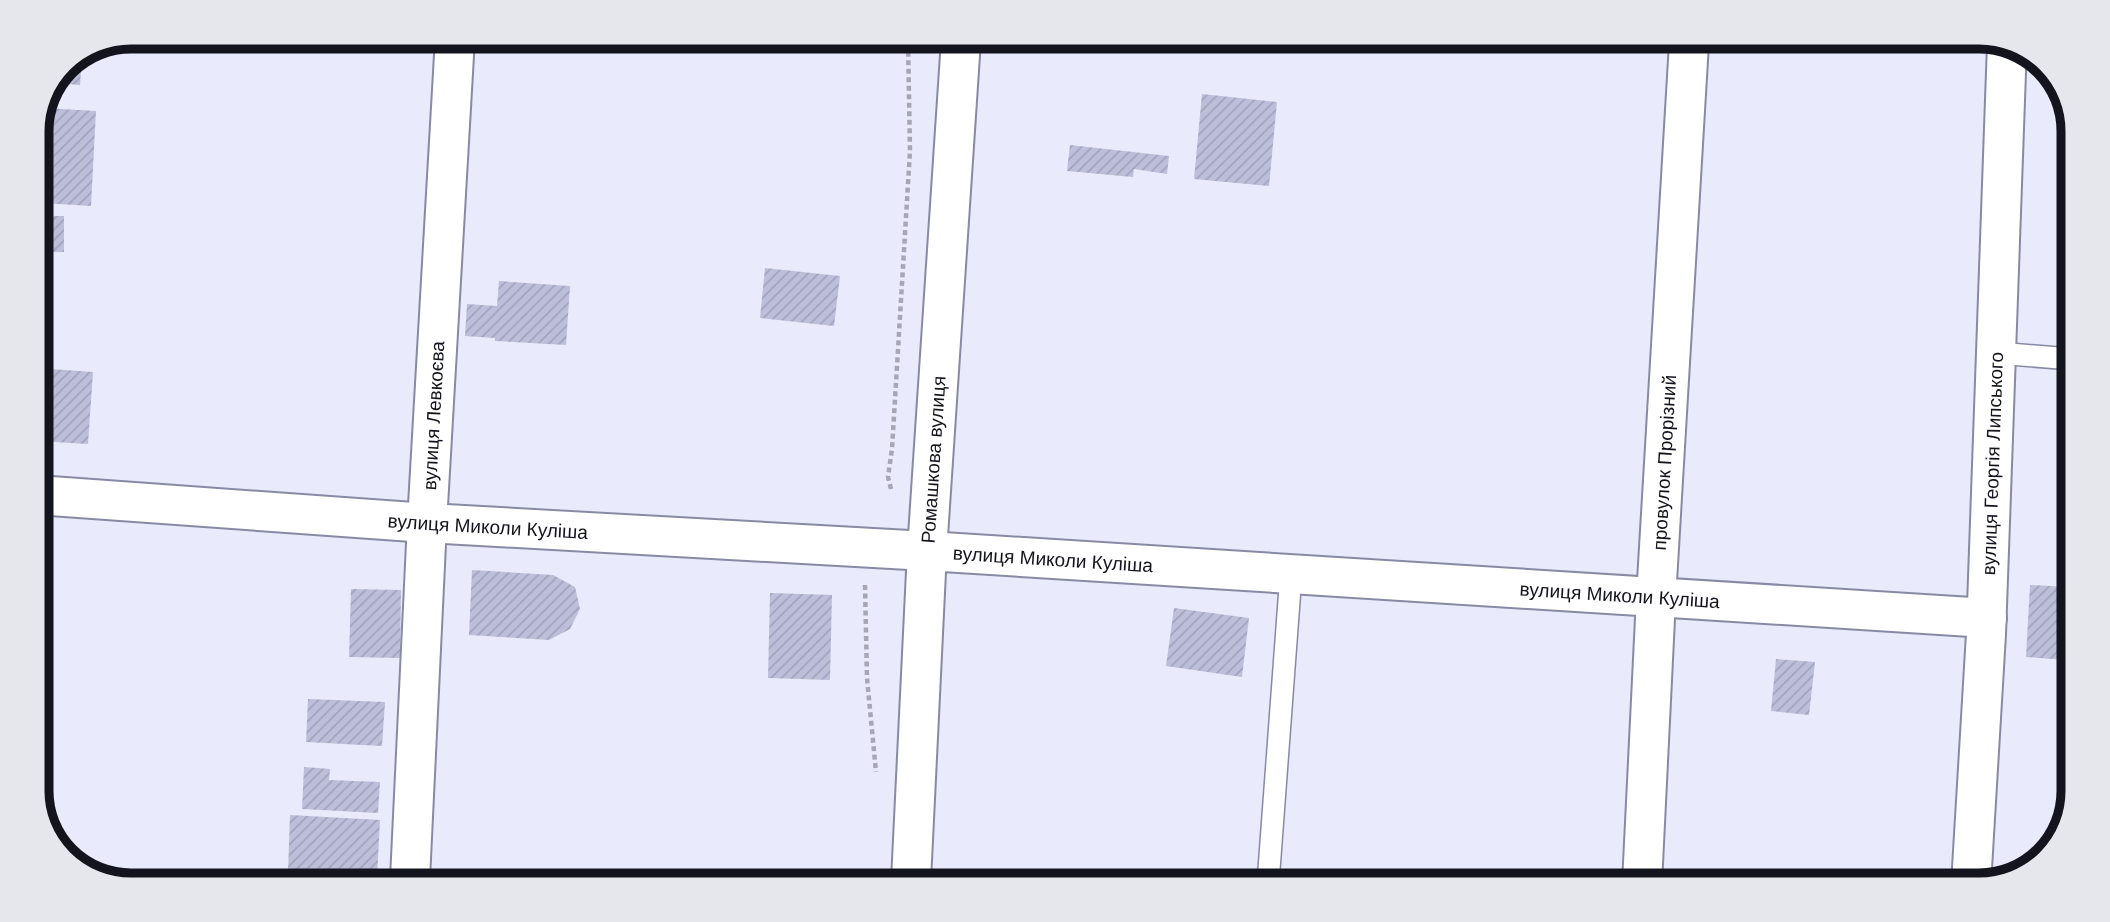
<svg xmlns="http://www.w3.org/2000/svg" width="2110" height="922" font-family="Arial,sans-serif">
	<defs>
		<pattern id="building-hatch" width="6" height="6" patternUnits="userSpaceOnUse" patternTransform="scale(1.75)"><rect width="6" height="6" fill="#bdbfda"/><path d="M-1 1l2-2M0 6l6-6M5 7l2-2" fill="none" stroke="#a2a3bb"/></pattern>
	</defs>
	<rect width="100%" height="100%" fill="#e9eafb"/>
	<g fill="url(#building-hatch)">
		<path d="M 82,57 L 80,85 L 56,83 L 65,64 Z"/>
		<path d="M 1202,94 L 1277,102 L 1269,186 L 1194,179 Z"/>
		<path d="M 45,108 L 96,111 L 91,206 L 42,203 L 42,188 L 37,187 L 37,126 Z"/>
		<path d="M 1070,145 L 1169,156 L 1167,174 L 1134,169 L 1133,177 L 1067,171 Z"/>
		<rect x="37" y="216" width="27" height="36"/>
		<path d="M 765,268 L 840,276 L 834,326 L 760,318 Z"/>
		<path d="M 499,281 L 570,286 L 566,345 L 495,341 L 495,338 L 465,336 L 467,304 L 497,306 Z"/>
		<path d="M 37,368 L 93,372 L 88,444 L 37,441 Z"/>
		<path d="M 472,570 L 553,575 L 575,587 L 580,609 L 570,629 L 549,640 L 469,635 Z"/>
		<path d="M 2030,585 L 2069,587 L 2068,660 L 2026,657 Z"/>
		<path d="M 351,589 L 401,590 L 400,658 L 349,657 Z"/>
		<path d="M 770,593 L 832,595 L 830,680 L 768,678 Z"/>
		<path d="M 37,595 L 48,595 L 43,674 L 37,674 Z"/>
		<path d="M 1174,608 L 1249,618 L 1242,677 L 1166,666 Z"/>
		<path d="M 1776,659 L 1815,662 L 1809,715 L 1771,711 Z"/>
		<path d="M 308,699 L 385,702 L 382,746 L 306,742 Z"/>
		<path d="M 304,767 L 330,769 L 329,780 L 380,782 L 378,813 L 302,809 Z"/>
		<path d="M 290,815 L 380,820 L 377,877 L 288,872 Z"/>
	</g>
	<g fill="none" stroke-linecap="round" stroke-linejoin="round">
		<defs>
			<g id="service">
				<path d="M 1997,353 L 2071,359"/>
				<path d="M 1268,883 L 1291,574"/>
			</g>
			<g id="minor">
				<path id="s1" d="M 37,495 L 427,523 L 927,551 L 1987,618"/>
				<path id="s2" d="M 410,879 L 427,523 L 455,38"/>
				<path id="s3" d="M 1642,884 L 1656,598 L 1689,43"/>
			</g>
			<g id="tertiary">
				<path id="s4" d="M 911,881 L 927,551 L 961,40"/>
				<path id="s5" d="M 1971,885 L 1986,634 L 2007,44"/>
			</g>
		</defs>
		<use href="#service" stroke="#888aa3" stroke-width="24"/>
		<use href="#minor" stroke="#888aa3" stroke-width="42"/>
		<use href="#tertiary" stroke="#888aa3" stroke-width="42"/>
		<g stroke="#a6a6b5" stroke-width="4.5" stroke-dasharray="5 3.5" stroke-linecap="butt">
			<path d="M 891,489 L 888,477 L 892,449 L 910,151 L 908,40"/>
			<path d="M 865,585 L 867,678 L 876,772"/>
		</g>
		<use href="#service" stroke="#fff" stroke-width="21"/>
		<use href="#minor" stroke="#fff" stroke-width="38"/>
		<use href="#tertiary" stroke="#fff" stroke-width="38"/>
	</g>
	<g text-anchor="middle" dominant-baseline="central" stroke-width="5" stroke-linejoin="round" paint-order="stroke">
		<g font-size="19" fill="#14141e" stroke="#f8f9fe">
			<text stroke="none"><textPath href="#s2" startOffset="464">вулиця Левкоєва</textPath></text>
			<text stroke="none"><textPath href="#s4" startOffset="422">Ромашкова вулиця</textPath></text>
			<text stroke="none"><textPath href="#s3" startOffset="422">провулок Прорізний</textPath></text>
			<text stroke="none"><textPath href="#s5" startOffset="422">вулиця Георгія Липського</textPath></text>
			<text stroke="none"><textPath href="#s1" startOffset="452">вулиця Миколи Куліша</textPath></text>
			<text stroke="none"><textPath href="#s1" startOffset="1018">вулиця Миколи Куліша</textPath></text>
			<text stroke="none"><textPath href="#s1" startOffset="1586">вулиця Миколи Куліша</textPath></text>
		</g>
	</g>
	<path d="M0 0H2110V922H0ZM131 49H1979A82 82 0 0 1 2061 131V791A82 82 0 0 1 1979 873H131A82 82 0 0 1 49 791V131A82 82 0 0 1 131 49Z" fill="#e6e7ec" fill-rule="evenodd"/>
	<path fill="none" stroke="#14141e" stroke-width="9" d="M131 49H1979A82 82 0 0 1 2061 131V791A82 82 0 0 1 1979 873H131A82 82 0 0 1 49 791V131A82 82 0 0 1 131 49Z"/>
</svg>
